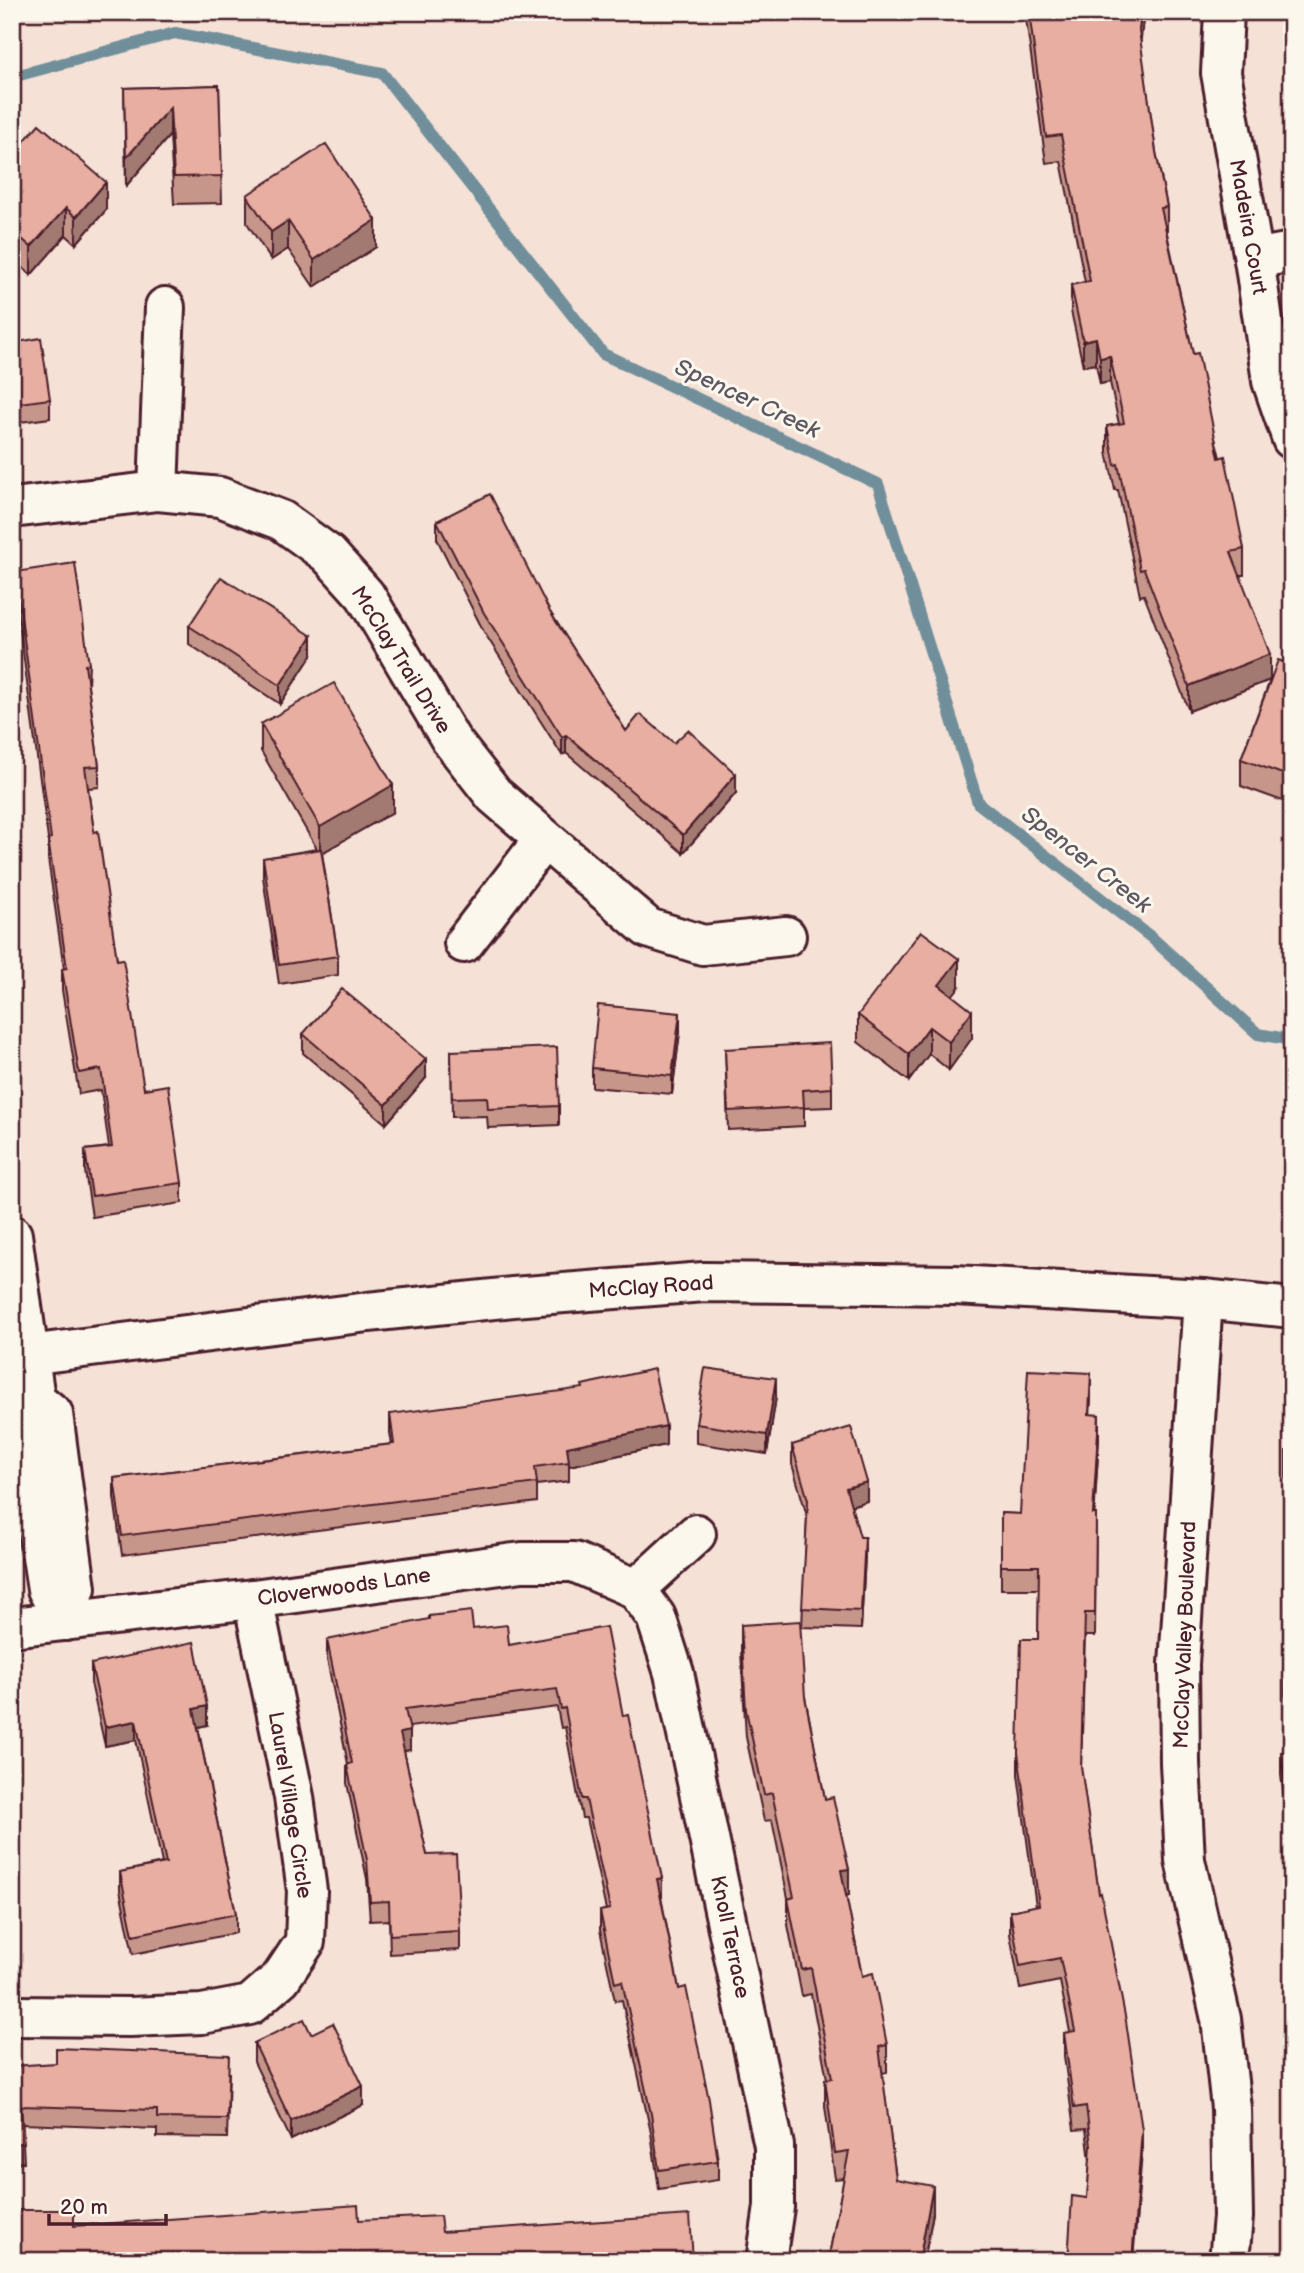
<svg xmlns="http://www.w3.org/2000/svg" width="1304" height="2273" font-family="'Balsamiq Sans',sans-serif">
	<rect width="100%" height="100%" fill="#f5e1d6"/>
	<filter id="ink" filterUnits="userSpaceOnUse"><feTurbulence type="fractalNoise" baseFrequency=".0143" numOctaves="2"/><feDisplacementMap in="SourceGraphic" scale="14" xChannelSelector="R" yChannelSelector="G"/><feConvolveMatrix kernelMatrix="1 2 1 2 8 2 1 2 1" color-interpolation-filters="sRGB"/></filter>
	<g filter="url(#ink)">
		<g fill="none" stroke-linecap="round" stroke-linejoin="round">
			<path stroke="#708f9b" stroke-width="12" d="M 12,77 L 175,33 L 382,73 L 603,354 L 878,484 L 978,803 L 1152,938 L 1258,1034 L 1292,1040"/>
			<defs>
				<g id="street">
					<path d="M 1224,12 L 1221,73 L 1254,259 L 1272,381 L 1292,439"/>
					<path d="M 1254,259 L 1292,252"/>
					<path d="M 158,491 L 165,307"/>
					<path d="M 12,508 L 158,491 L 220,497 L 281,520 L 328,554 L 365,595 L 451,740 L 494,795 L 648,928 L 703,945 L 786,936"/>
					<path d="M 464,943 L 544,839"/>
					<path d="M 12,1235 L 35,1399 L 21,1421 L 47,1589 L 64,1621"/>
					<path d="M 1203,1299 L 1179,1664 L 1180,1763 L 1185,1860 L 1221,2019 L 1231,2108 L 1233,2217 L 1229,2261"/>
					<path d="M 35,1399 L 53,1414 L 76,1588 L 64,1621"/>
					<path d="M 636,1589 L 696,1534"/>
					<path d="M 12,1627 L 253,1599 L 522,1562 L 574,1562 L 636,1589 L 656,1617 L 674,1673 L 774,2146 L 774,2207 L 766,2261"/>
					<path d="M 12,2016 L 130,2017 L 202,2014 L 250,2005 L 281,1978 L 305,1942 L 307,1891 L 294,1797 L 253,1599"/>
				</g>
				<path id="secondary" d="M 12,1357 L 368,1312 L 513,1297 L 704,1282 L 955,1285 L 1203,1299 L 1292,1308"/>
			</defs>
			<use href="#street" stroke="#4a1f2b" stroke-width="44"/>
			<use href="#secondary" stroke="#4a1f2b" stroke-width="44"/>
			<use href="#street" stroke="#fbf7ec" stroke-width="38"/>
			<use href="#secondary" stroke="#fbf7ec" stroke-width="38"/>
		</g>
		<g fill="#c7968a" stroke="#4a1f2b" stroke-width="2">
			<path d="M 1025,12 L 1144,12 L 1140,42 L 1156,152 L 1167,207 L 1167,233 L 1193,354 L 1244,549 L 1244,575 L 1240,575 L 1270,679 L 1292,665 L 1292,793 L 1288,803 L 1241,786 L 1241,759 L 1270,680 L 1189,711 L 1144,595 L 1140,596 L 1118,490 L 1115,490 L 1107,452 L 1107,426 L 1119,424 L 1110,382 L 1100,384 L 1096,364 L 1083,366 L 1071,311 L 1071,285 L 1085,282 L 1061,161 L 1046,163 Z"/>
			<path d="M 219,85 L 222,203 L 174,204 L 170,135 L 126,186 L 124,88 Z"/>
			<path d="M 12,155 L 106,210 L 76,244 L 66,235 L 31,275 L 12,258 Z"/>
			<path d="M 247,195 L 376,247 L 314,287 L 288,249 L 271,260 L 247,223 Z"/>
			<path d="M 12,343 L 50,399 L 50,418 L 12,423 Z"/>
			<path d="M 437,521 L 550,612 L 626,731 L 674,743 L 736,793 L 683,853 L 566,753 L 562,755 L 484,632 L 437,539 Z"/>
			<path d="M 15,572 L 89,664 L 88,685 L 99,766 L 99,787 L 88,788 L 94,832 L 117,960 L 144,1089 L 182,1183 L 182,1203 L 92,1217 L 85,1171 L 85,1150 L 109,1147 L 101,1090 L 79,1094 L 62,990 L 62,969 L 64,969 L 48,859 L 48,839 L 15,593 Z"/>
			<path d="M 189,626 L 312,655 L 280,704 L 189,644 Z"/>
			<path d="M 261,724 L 393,812 L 322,853 L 338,956 L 338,975 L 279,984 L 263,877 L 263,858 L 317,849 L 261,751 Z"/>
			<path d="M 959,987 L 952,995 L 972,1038 L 949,1070 L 929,1054 L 909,1081 L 858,1042 L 858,1015 Z"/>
			<path d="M 680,1032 L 672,1094 L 592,1087 L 592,1068 Z"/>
			<path d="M 303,1034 L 426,1078 L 386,1124 L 303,1053 Z"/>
			<path d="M 725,1049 L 832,1088 L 832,1107 L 804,1108 L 804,1126 L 728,1130 Z"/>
			<path d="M 451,1051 L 559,1106 L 559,1125 L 488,1128 L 487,1116 L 452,1117 Z"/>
			<path d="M 1091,1396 L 1090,1414 L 1099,1438 L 1094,1514 L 1096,1514 L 1095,1636 L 1085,1636 L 1081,1770 L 1099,1894 L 1142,2153 L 1087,2198 L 1090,2161 L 1086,2129 L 1074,2130 L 1064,2056 L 1064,2033 L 1070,2032 L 1060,1981 L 1020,1989 L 1010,1934 L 1010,1911 L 1036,1906 L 1018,1775 L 1018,1753 L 1038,1639 L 1039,1589 L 1001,1589 L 1001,1513 L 1020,1514 Z"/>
			<path d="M 776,1397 L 767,1454 L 696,1443 L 696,1424 Z"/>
			<path d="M 390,1414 L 666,1445 L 569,1466 L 569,1481 L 537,1485 L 537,1502 L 122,1555 L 114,1497 L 114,1478 L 392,1444 L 390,1433 Z"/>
			<path d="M 792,1445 L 867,1501 L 851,1506 L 865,1556 L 861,1629 L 802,1627 L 807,1516 L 792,1464 Z"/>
			<path d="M 1286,1451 L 1292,1451 L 1292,1747 L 1285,1694 L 1287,1573 L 1286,1573 Z"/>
			<path d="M 741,1625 L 805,1697 L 825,1799 L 849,1895 L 846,1896 L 862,1976 L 887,2045 L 887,2072 L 882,2073 L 896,2179 L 933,2213 L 924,2261 L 828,2261 L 844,2178 L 835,2179 L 825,2106 L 825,2079 L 827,2079 L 811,1994 L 802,1996 L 788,1925 L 788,1898 L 772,1820 L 764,1821 L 746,1737 L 741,1651 Z"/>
			<path d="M 473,1629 L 509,1645 L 623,1716 L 662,1897 L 661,1897 L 679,1989 L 718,2161 L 718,2180 L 659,2189 L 651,2133 L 622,2000 L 615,2001 L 600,1930 L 600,1911 L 606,1910 L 586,1818 L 582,1818 L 565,1727 L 561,1728 L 557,1707 L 409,1727 L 410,1750 L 404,1751 L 427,1855 L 460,1931 L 460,1950 L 390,1954 L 389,1920 L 370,1921 L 367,1879 L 347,1783 L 347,1765 L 348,1764 L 327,1659 L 327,1640 Z"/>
			<path d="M 91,1664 L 207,1725 L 198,1727 L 236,1914 L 236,1933 L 133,1954 L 120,1890 L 120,1872 L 162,1863 L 136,1740 L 105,1746 L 91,1683 Z"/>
			<path d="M 1292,1750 L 1292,1893 L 1289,1878 L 1289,1855 L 1291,1854 L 1281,1775 L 1281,1752 Z"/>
			<path d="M 311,2034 L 363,2105 L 291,2140 L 254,2062 L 254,2043 Z"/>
			<path d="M 12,2066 L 229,2073 L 227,2138 L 157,2137 L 157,2129 L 22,2124 L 24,2162 L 12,2163 Z"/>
		</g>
		<g fill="#a27a71" stroke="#4a1f2b" stroke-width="2">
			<path d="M 1141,12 L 1144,12 L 1139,56 L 1139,30 Z"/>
			<path d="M 170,108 L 170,135 L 126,186 L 126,158 Z"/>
			<path d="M 106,182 L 106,210 L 76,244 L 76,217 Z"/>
			<path d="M 66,208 L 66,235 L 31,275 L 31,247 Z"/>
			<path d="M 376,220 L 376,247 L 314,287 L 314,260 Z"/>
			<path d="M 288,221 L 288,249 L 271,260 L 271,232 Z"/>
			<path d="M 1096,338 L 1096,364 L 1083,366 L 1083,341 Z"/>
			<path d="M 1110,356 L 1110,382 L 1100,384 L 1100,358 Z"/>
			<path d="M 312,636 L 312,655 L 280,704 L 280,685 Z"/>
			<path d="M 1270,654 L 1270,680 L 1189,711 L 1189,686 Z"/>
			<path d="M 566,735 L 566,753 L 562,755 L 562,737 Z"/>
			<path d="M 1291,765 L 1291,792 L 1288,803 L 1288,776 Z"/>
			<path d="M 736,774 L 736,793 L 683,853 L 683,835 Z"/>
			<path d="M 393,785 L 393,812 L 320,854 L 320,827 Z"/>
			<path d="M 959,959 L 959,987 L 939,1013 L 939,985 Z"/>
			<path d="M 972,1011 L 972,1038 L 949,1070 L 949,1042 Z"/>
			<path d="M 680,1013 L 680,1032 L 672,1094 L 672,1076 Z"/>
			<path d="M 929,1027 L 929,1054 L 909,1081 L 909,1054 Z"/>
			<path d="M 426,1059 L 426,1078 L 386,1124 L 386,1105 Z"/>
			<path d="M 1091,1373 L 1091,1396 L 1089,1437 L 1089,1414 Z"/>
			<path d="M 776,1378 L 776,1397 L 767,1454 L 767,1435 Z"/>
			<path d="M 1099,1415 L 1099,1438 L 1093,1537 L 1093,1514 Z"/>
			<path d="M 666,1426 L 666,1445 L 569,1466 L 567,1447 Z"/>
			<path d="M 867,1482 L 867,1501 L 846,1507 L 846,1488 Z"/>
			<path d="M 865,1537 L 865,1556 L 861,1629 L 861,1611 Z"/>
			<path d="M 207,1706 L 207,1725 L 194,1728 L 194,1709 Z"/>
			<path d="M 136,1721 L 136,1740 L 105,1746 L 105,1727 Z"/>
			<path d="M 410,1731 L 410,1750 L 400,1752 L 400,1733 Z"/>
			<path d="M 849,1869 L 849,1895 L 841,1897 L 841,1870 Z"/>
			<path d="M 662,1878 L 662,1897 L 657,1898 L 657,1879 Z"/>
			<path d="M 363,2086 L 363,2105 L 291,2140 L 291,2121 Z"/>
			<path d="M 1142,2130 L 1142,2153 L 1133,2261 L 1132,2261 Z"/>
			<path d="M 933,2186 L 933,2213 L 924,2261 L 919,2261 Z"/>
		</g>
		<g fill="#e7aea1" stroke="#4a1f2b" stroke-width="2">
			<path d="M 1029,12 L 1141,12 L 1139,30 L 1156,152 L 1167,207 L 1161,208 L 1193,354 L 1198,353 L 1219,458 L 1225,456 L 1244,549 L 1231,552 L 1270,654 L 1189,686 L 1144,569 L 1140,570 L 1118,464 L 1115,465 L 1107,426 L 1124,423 L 1110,356 L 1100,358 L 1096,338 L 1083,341 L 1071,285 L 1090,281 L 1061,135 L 1046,137 Z"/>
			<path d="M 219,85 L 222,176 L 174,177 L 170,108 L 126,158 L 124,88 Z"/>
			<path d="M 39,124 L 106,182 L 76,217 L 66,208 L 31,247 L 12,230 L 12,155 Z"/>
			<path d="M 326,144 L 376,220 L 314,260 L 288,221 L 271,232 L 247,195 Z"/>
			<path d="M 41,338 L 50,399 L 12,404 L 12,343 Z"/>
			<path d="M 490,494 L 550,612 L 626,731 L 640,714 L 674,743 L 688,730 L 736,774 L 683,835 L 566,735 L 562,737 L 484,613 L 437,521 Z"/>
			<path d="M 75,563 L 89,664 L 85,665 L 99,766 L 85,767 L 94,832 L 98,831 L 117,960 L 123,959 L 144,1089 L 168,1085 L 182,1183 L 92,1196 L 85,1150 L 112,1147 L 101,1069 L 79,1073 L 62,969 L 67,968 L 48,839 L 51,838 L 15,572 Z"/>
			<path d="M 221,577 L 312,636 L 280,685 L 189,626 Z"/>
			<path d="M 1278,660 L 1292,665 L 1292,765 L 1288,776 L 1241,759 Z"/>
			<path d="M 334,683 L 393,785 L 320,827 L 261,724 Z"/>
			<path d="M 321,849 L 338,956 L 279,965 L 263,858 Z"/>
			<path d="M 921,931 L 959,959 L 939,985 L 972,1011 L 949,1042 L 929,1027 L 909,1054 L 858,1015 Z"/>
			<path d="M 342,989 L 426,1059 L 386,1105 L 303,1034 Z"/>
			<path d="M 598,1005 L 680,1013 L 672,1076 L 592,1068 Z"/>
			<path d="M 830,1043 L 832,1088 L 803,1090 L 804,1107 L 728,1111 L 725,1049 Z"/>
			<path d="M 557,1047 L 559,1106 L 488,1109 L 487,1097 L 452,1098 L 451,1051 Z"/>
			<path d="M 705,1368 L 776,1378 L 767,1435 L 696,1424 Z"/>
			<path d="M 654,1369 L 666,1426 L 567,1447 L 569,1462 L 535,1467 L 537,1483 L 122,1536 L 114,1478 L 394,1444 L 390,1414 L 583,1388 L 582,1385 Z"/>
			<path d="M 1028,1370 L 1091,1373 L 1089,1414 L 1099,1415 L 1093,1514 L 1096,1514 L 1095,1613 L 1085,1613 L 1081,1766 L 1099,1894 L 1101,1893 L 1126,2021 L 1142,2130 L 1132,2261 L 1068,2261 L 1072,2196 L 1087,2198 L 1091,2146 L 1086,2106 L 1074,2108 L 1064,2033 L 1075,2031 L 1060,1958 L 1020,1966 L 1010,1911 L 1039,1905 L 1018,1753 L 1021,1639 L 1038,1639 L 1039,1566 L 1001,1566 L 1001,1513 L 1020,1514 Z"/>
			<path d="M 851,1427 L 867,1482 L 846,1488 L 860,1537 L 865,1537 L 861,1611 L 802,1608 L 808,1500 L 792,1445 Z"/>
			<path d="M 1286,1451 L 1292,1451 L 1292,1724 L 1285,1671 L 1288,1550 L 1286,1550 Z"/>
			<path d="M 471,1611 L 473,1629 L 507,1625 L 509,1645 L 606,1627 L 623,1716 L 628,1715 L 662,1878 L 657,1879 L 679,1989 L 686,1987 L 709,2100 L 718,2161 L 659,2170 L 651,2114 L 622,1981 L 615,1983 L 600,1911 L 610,1909 L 586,1799 L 582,1799 L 565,1708 L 561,1709 L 557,1689 L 405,1709 L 410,1731 L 400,1733 L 427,1855 L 456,1854 L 460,1931 L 390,1935 L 389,1901 L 370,1902 L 367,1860 L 347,1765 L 352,1763 L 327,1640 L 429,1619 L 429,1616 Z"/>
			<path d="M 800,1621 L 805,1697 L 825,1799 L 833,1797 L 849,1869 L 841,1870 L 862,1976 L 873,1973 L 887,2045 L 879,2047 L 896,2179 L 933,2186 L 919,2261 L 828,2261 L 849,2151 L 835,2153 L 825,2079 L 832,2078 L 811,1968 L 802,1970 L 788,1899 L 794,1897 L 772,1793 L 764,1795 L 746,1710 L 741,1625 Z"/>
			<path d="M 194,1642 L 207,1706 L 194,1709 L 236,1914 L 133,1935 L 120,1872 L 166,1863 L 136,1721 L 105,1727 L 91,1664 Z"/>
			<path d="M 1292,1750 L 1292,1836 L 1281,1752 Z"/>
			<path d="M 1292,1854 L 1292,1870 L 1289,1855 Z"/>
			<path d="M 304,2019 L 311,2034 L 333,2023 L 363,2086 L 291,2121 L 254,2043 Z"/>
			<path d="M 56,2048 L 229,2055 L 227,2119 L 157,2118 L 157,2110 L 21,2106 L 24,2143 L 12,2144 L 12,2066 L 56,2063 Z"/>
			<path d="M 358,2205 L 359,2220 L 440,2216 L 442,2232 L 690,2215 L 693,2261 L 12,2261 L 12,2210 L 74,2210 L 74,2226 Z"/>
		</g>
	</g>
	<g text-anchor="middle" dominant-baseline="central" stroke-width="6" stroke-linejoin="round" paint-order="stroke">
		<g font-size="21" fill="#4a1f2b" stroke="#fbf7ec">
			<text transform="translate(1248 227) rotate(80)">Madeira Court</text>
			<text transform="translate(401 660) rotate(58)">McClay Trail Drive</text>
			<text transform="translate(651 1287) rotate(-4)">McClay Road</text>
			<text transform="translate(344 1587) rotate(-8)">Cloverwoods Lane</text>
			<text transform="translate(1185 1635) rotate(-88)">McClay Valley Boulevard</text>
			<text transform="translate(290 1805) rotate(81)">Laurel Village Circle</text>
			<text transform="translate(730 1937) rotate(78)">Knoll Terrace</text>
		</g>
		<g font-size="23" font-style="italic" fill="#5d5763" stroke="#fbf7ec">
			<text transform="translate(747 399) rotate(25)">Spencer Creek</text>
			<text transform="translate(1086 860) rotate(38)">Spencer Creek</text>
		</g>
	</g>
	<rect width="1304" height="2273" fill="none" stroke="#fbf7ec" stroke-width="42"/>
	<rect x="21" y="21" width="1262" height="2231" fill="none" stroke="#4a1f2b" stroke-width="2.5" filter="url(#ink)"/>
	<path d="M49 2214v10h117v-10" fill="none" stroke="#4a1f2b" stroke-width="3.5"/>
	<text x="60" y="2214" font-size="21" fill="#4a1f2b" stroke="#fbf7ec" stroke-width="5" paint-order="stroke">20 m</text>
</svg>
